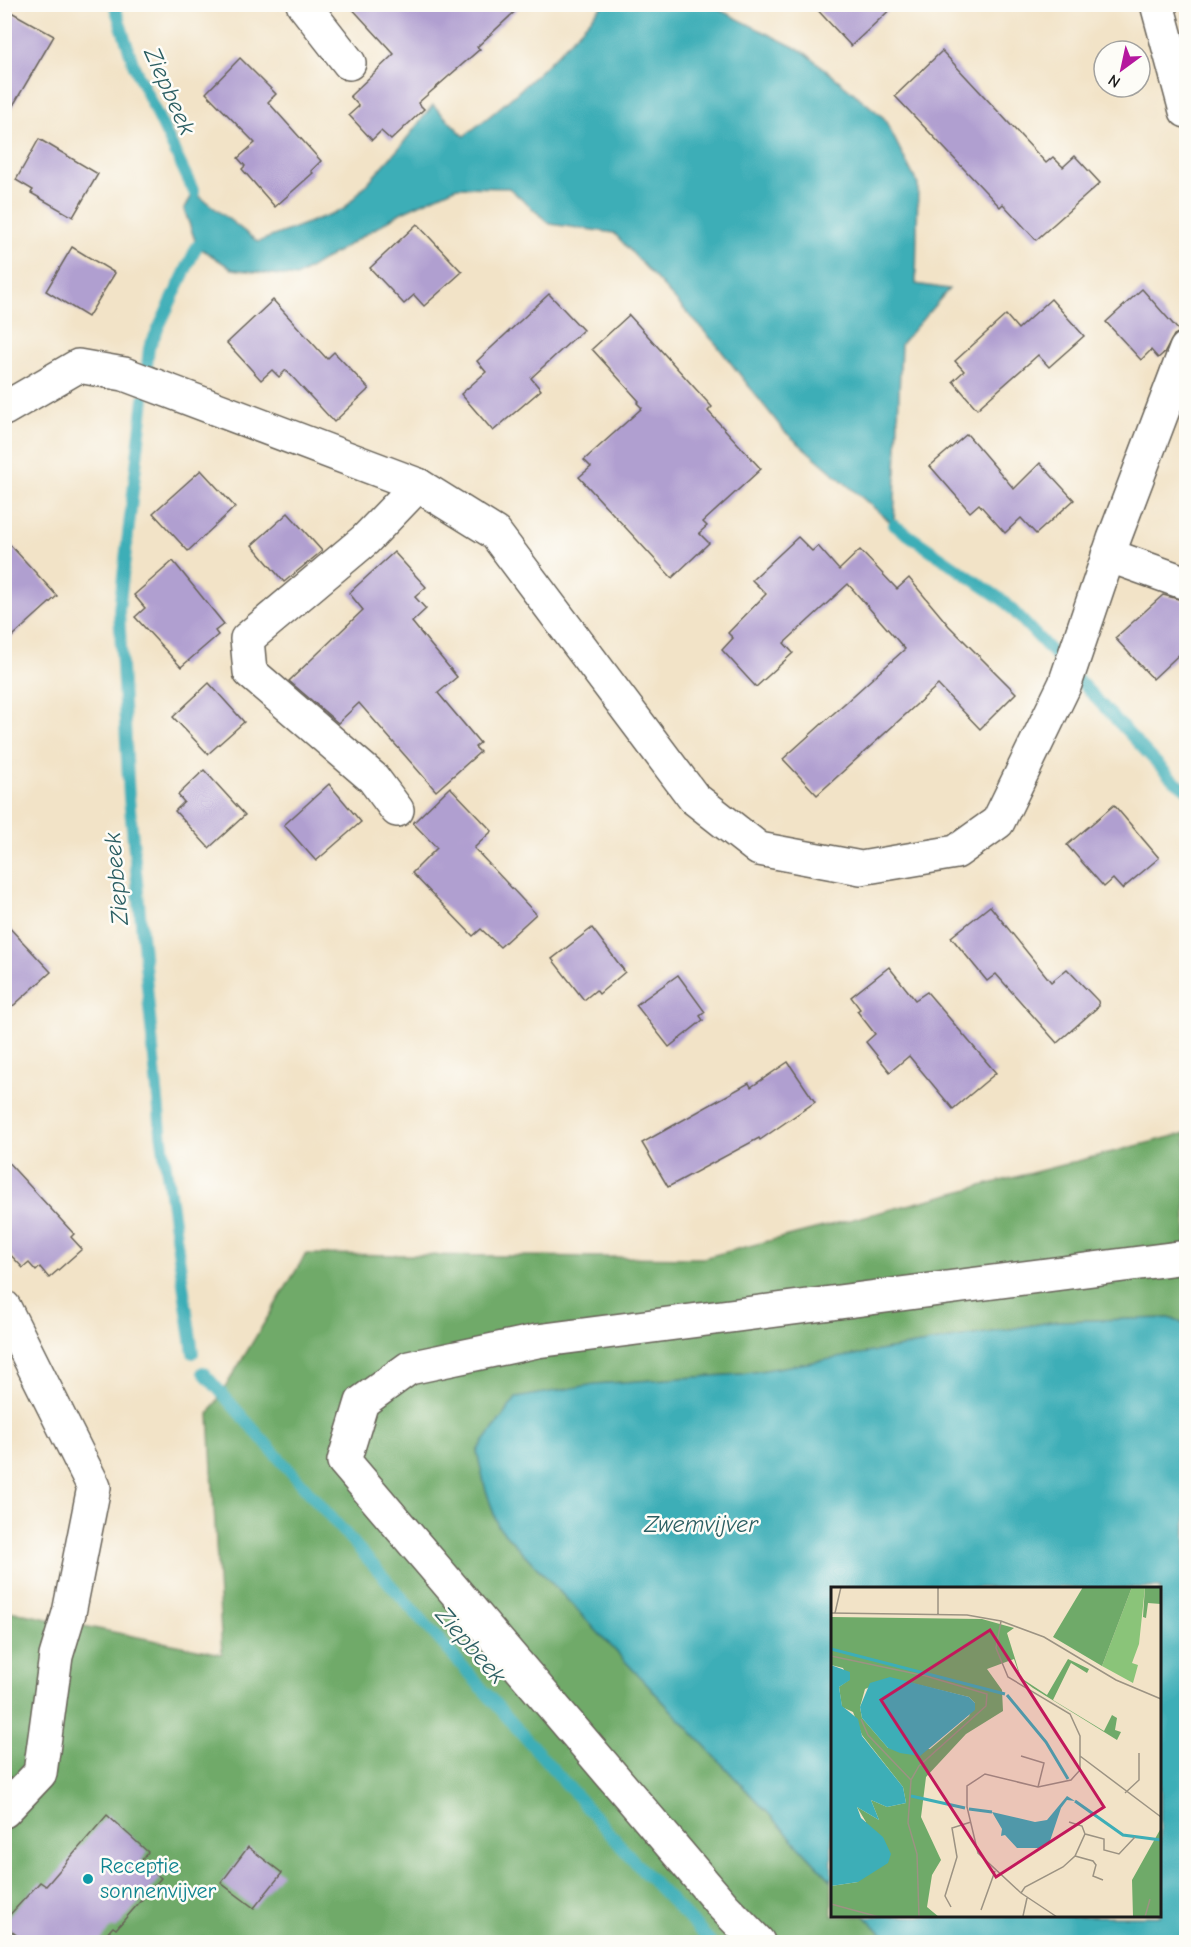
<svg xmlns="http://www.w3.org/2000/svg" width="1191" height="1947" font-family="'Comic Neue',sans-serif">
	<rect width="100%" height="100%" fill="#fdfcf7"/>
	<filter id="ink" filterUnits="userSpaceOnUse"><feTurbulence type="fractalNoise" baseFrequency=".0167" numOctaves="2"/><feDisplacementMap in="SourceGraphic" scale="12" xChannelSelector="R" yChannelSelector="G"/><feConvolveMatrix kernelMatrix="1 2 1 2 8 2 1 2 1" color-interpolation-filters="sRGB"/></filter>
	<filter id="wash" filterUnits="userSpaceOnUse"><feTurbulence type="fractalNoise" baseFrequency=".008" numOctaves="4" result="noise"/><feDisplacementMap in="SourceGraphic" scale="24" xChannelSelector="R" yChannelSelector="G"/><feGaussianBlur stdDeviation="1.35" result="paint"/><feColorMatrix in="noise" values="0 0 0 0 0 0 0 0 0 0 0 0 0 0 0 0 0 1.4 0 .05"/><feComposite in="paint" operator="in"/></filter>
	<g filter="url(#wash)">
		<rect width="100%" height="100%" fill="#f2e3c7"/>
		<path fill="#6faa69" stroke="#466342" stroke-width="1.5" d="M 1186,1133 L 1186,1326 L 1173,1318 L 1057,1321 L 742,1374 L 595,1384 L 477,1451 L 485,1487 L 498,1526 L 832,1881 L 832,1916 L 865,1916 L 890,1942 L 5,1942 L 4,1610 L 222,1654 L 209,1414 L 306,1254 L 703,1258 Z"/>
		<g fill="#3daeb7" stroke="#2c656a" stroke-width="1.5">
			<path d="M 603,5 L 710,5 L 804,52 L 884,118 L 918,185 L 916,284 L 949,289 L 901,344 L 894,525 L 784,431 L 716,344 L 614,233 L 550,224 L 509,188 L 457,187 L 402,212 L 296,277 L 232,269 L 197,246 L 184,209 L 194,192 L 258,242 L 344,209 L 400,147 L 433,105 L 464,136 C 516,98 560,53 603,5 Z"/>
			<path d="M 1173,1318 L 1186,1326 L 1186,1942 L 890,1942 L 865,1916 L 1160,1916 L 1160,1588 L 832,1588 L 832,1881 L 498,1526 L 485,1487 L 477,1451 L 516,1398 L 595,1384 L 742,1374 L 1057,1321 Z"/>
		</g>
		<g fill="none" stroke-linecap="round" stroke-linejoin="round">
			<g stroke="#3daeb7" stroke-width="12">
				<path d="M 114,4 L 134,66 L 194,192"/>
				<path d="M 147,366 L 149,348 L 197,246"/>
				<path d="M 144,399 L 119,610 L 129,798 L 161,1132 L 193,1353"/>
				<path d="M 894,525 L 1004,601 L 1171,778 L 1186,789"/>
				<path d="M 203,1372 L 642,1870 L 711,1942"/>
			</g>
		</g>
		<g id="blocks">
			<g fill="#b09fd0">
				<path d="M 348,4 L 523,4 L 477,47 L 480,49 L 418,103 L 424,109 L 391,140 L 381,131 L 372,140 L 349,115 L 359,106 L 350,96 L 394,54 Z"/>
				<path d="M 812,4 L 896,4 L 851,46 Z"/>
				<path d="M 4,8 L 54,36 L 4,121 Z"/>
				<path d="M 942,51 L 1046,163 L 1053,157 L 1063,167 L 1075,156 L 1100,183 L 1036,240 L 1003,204 L 1000,207 L 895,96 Z"/>
				<path d="M 240,58 L 276,94 L 268,102 L 321,161 L 311,171 L 313,173 L 275,207 L 242,169 L 245,166 L 238,158 L 255,143 L 206,93 Z"/>
				<path d="M 39,139 L 98,174 L 73,217 L 31,193 L 33,190 L 16,180 Z"/>
				<path d="M 417,224 L 462,272 L 424,306 L 414,295 L 404,304 L 370,268 Z"/>
				<path d="M 72,247 L 115,273 L 88,317 L 46,291 Z"/>
				<path d="M 1142,289 L 1180,332 L 1174,335 L 1165,352 L 1158,358 L 1151,350 L 1141,360 L 1106,322 Z"/>
				<path d="M 549,294 L 583,330 L 531,378 L 541,390 L 493,431 L 461,394 L 486,372 L 477,361 Z"/>
				<path d="M 1051,299 L 1084,336 L 1049,367 L 1038,355 L 977,409 L 953,381 L 964,371 L 955,361 L 1006,315 L 1018,329 Z"/>
				<path d="M 273,300 L 327,359 L 334,352 L 369,389 L 334,422 L 286,370 L 279,377 L 272,370 L 261,380 L 227,343 Z"/>
				<path d="M 629,315 L 712,407 L 708,411 L 761,469 L 703,522 L 707,526 L 699,533 L 709,543 L 672,578 L 579,477 L 591,467 L 584,460 L 642,408 L 637,403 L 639,401 L 592,349 Z"/>
				<path d="M 967,434 L 1014,489 L 1040,463 L 1074,500 L 1036,534 L 1021,518 L 1005,533 L 979,504 L 970,512 L 930,466 Z"/>
				<path d="M 201,470 L 235,507 L 188,551 L 153,513 Z"/>
				<path d="M 288,513 L 322,551 L 284,582 L 252,545 Z"/>
				<path d="M 798,537 L 812,551 L 818,546 L 839,570 L 860,550 L 897,589 L 909,578 L 949,626 L 1016,693 L 980,729 L 938,685 L 817,795 L 783,759 L 905,649 L 848,584 L 784,643 L 793,653 L 756,687 L 722,650 L 733,638 L 728,633 L 766,594 L 752,580 Z"/>
				<path d="M 4,538 L 57,596 L 4,644 Z"/>
				<path d="M 394,552 L 426,587 L 415,597 L 426,609 L 412,622 L 457,677 L 438,693 L 480,743 L 475,747 L 480,752 L 436,791 L 359,703 L 338,723 L 289,681 L 363,610 L 349,593 Z"/>
				<path d="M 173,561 L 224,624 L 215,631 L 218,635 L 181,667 L 135,617 L 145,608 L 134,595 Z"/>
				<path d="M 1163,595 L 1186,601 L 1186,648 L 1153,679 L 1115,638 Z"/>
				<path d="M 209,683 L 244,722 L 208,754 L 173,717 Z"/>
				<path d="M 204,770 L 245,815 L 209,848 L 175,811 L 184,802 L 178,795 Z"/>
				<path d="M 329,784 L 361,822 L 316,861 L 284,825 Z"/>
				<path d="M 450,787 L 492,831 L 474,848 L 536,914 L 500,947 L 481,929 L 473,936 L 412,873 L 437,848 L 413,823 Z"/>
				<path d="M 1114,805 L 1159,858 L 1122,889 L 1113,879 L 1104,887 L 1067,845 Z"/>
				<path d="M 990,906 L 1051,982 L 1067,969 L 1098,1001 L 1099,1006 L 1057,1043 L 996,974 L 987,981 L 951,937 Z"/>
				<path d="M 4,922 L 51,972 L 4,1014 Z"/>
				<path d="M 592,928 L 625,972 L 599,994 L 596,990 L 584,1000 L 552,959 Z"/>
				<path d="M 889,967 L 915,1000 L 927,992 L 996,1073 L 953,1109 L 909,1056 L 890,1072 L 866,1042 L 875,1034 L 857,1011 L 860,1009 L 851,997 Z"/>
				<path d="M 678,975 L 705,1012 L 700,1016 L 703,1020 L 669,1047 L 636,1005 Z"/>
				<path d="M 788,1062 L 815,1102 L 760,1140 L 759,1138 L 668,1187 L 642,1143 L 749,1083 L 751,1087 Z"/>
				<path d="M 4,1158 L 74,1234 L 71,1237 L 82,1249 L 49,1278 L 40,1267 L 36,1271 L 29,1263 L 23,1268 L 4,1248 Z"/>
				<path d="M 107,1815 L 148,1852 L 141,1861 L 161,1878 L 116,1929 L 113,1927 L 99,1942 L 25,1942 L 4,1925 L 4,1921 L 40,1882 L 46,1886 Z"/>
				<path d="M 248,1847 L 282,1873 L 254,1908 L 221,1883 Z"/>
			</g>
		</g>
	</g>
	<g filter="url(#ink)">
		<use href="#blocks" fill-opacity="0" stroke="#676258" stroke-width="1.5"/>
		<g fill="none" stroke-linecap="round" stroke-linejoin="round">
			<defs>
				<g id="minor">
					<path d="M 303,4 L 349,63"/>
					<path d="M 1157,4 L 1186,111"/>
					<path d="M 4,409 L 78,366 L 124,374 L 418,485 L 495,533 L 694,798 L 759,849 L 861,868 L 956,852 L 998,822 L 1065,684 L 1114,539 L 1186,349"/>
					<path d="M 1108,555 L 1186,583"/>
					<path d="M 397,810 L 373,778 L 250,672 L 247,639 L 365,540 L 418,485"/>
					<path d="M 4,1307 L 94,1487 L 69,1613 L 56,1656 L 40,1773 L 4,1811"/>
					<path d="M 758,1942 L 724,1907 L 344,1461 L 362,1402 L 409,1368 L 537,1341 L 1186,1257"/>
				</g>
			</defs>
			<use href="#minor" stroke="#676258" stroke-width="36"/>
			<use href="#minor" stroke="#fff" stroke-width="33"/>
		</g>
	</g>
	<circle fill="#0f9aa8" stroke="#fdfcf7" stroke-width="2" cx="88" cy="1879" r="6"/>
	<g text-anchor="middle" dominant-baseline="central" stroke-width="5" stroke-linejoin="round" paint-order="stroke">
		<g font-size="22" fill="#0d838f" stroke="#fdfcf7" text-anchor="start">
			<text x="100" y="1866">Receptie<tspan x="100" dy="25">sonnenvijver</tspan></text>
		</g>
		<g font-size="24" font-style="italic" fill="#2b5e62" stroke="#fdfcf7">
			<text transform="translate(170 91) rotate(66)">Ziepbeek</text>
			<text transform="translate(116 879) rotate(-95)">Ziepbeek</text>
			<text x="701" y="1524">Zwemvijver</text>
			<text transform="translate(471 1645) rotate(49)">Ziepbeek</text>
		</g>
	</g>
	<g transform="translate(831 1587)">
		<rect width="330" height="330" fill="#f2e3c7"/>
		<path d="M 301,0 L 314,0 L 308,57 L 301,76 L 307,78 L 302,96 L 271,79 Z" fill="#8ac479"/>
		<path d="M 252,0 L 301,0 L 271,79 L 222,50 ZM 314,0 L 330,0 L 330,17 L 317,16 L 315,31 L 312,30 ZM 0,30 L 151,32 L 183,41 L 176,46 L 190,91 L 216,108 L 237,72 L 258,82 L 256,86 L 240,76 L 222,113 L 273,144 L 281,128 L 286,131 L 284,143 L 290,145 L 286,153 L 202,101 L 190,92 L 183,72 L 156,82 L 171,103 L 172,124 L 135,147 L 95,190 L 90,230 L 110,273 L 101,288 L 96,320 L 108,330 L 0,330 L 0,299 L 27,295 L 35,235 L 26,220 L 48,233 L 40,213 L 56,220 L 75,216 L 72,200 L 31,148 L 22,125 L 11,120 L 8,100 L 18,93 L 12,81 L 0,78 ZM 59,91 L 138,110 L 144,116 L 138,129 L 99,162 L 57,161 L 31,131 L 29,120 L 34,102 ZM 330,241 L 330,330 L 302,330 L 301,293 Z" fill="#6faa69" fill-rule="evenodd"/>
		<path d="M 0,78 L 19,85 L 19,93 L 8,100 L 11,119 L 27,132 L 31,149 L 72,200 L 75,216 L 56,220 L 40,213 L 48,233 L 26,220 L 30,231 L 52,250 L 60,267 L 57,276 L 27,295 L 0,299 ZM 59,90 L 138,110 L 144,116 L 144,123 L 89,169 L 69,166 L 57,161 L 31,131 L 29,120 L 39,96 ZM 236,209 L 244,214 L 236,213 L 230,221 L 218,257 L 210,261 L 186,261 L 174,248 L 170,249 L 171,242 L 161,225 L 204,235 L 216,233 Z" fill="#3daeb7"/>
		<path fill="none" stroke="#3daeb7" stroke-width="3" d="M 0,62 L 174,107M 176,108 L 215,155 L 237,192M 80,209 L 134,221M 244,214 L 292,248 L 330,253M 138,222 L 161,225"/>
		<path fill="none" stroke="#9c9383" stroke-width="1.5" d="M 0,26 L 136,28 L 170,34 L 213,50 L 285,93 L 330,112M 4,26 L 10,0M 107,27 L 107,0M 170,34 L 165,61 L 177,90 L 239,127 L 249,149 L 249,183 L 240,193 L 207,200 L 154,187 L 136,199 L 136,220 L 147,266 L 190,306 L 226,330M 0,69 L 95,89 L 156,107 L 155,119 L 88,179 L 80,193 L 77,236 L 86,267 L 88,330M 30,132 L 37,148 L 80,193M 190,169 L 213,176 L 207,200M 249,169 L 330,230M 294,206 L 308,193 L 308,166M 238,235 L 251,239 L 254,247M 244,269 L 262,274 L 265,278 L 262,289 L 272,293M 190,306 L 194,300 L 232,280 L 244,269 L 254,247 L 273,252 L 273,263 L 288,267 L 304,250M 0,317 L 48,330M 120,320 L 114,309 L 126,270 L 121,241 L 140,235M 150,323 L 164,284M 192,329 L 196,311M 314,330 L 319,312"/>
		<path fill="#c2185b" fill-opacity="0.15" stroke="#c2185b" stroke-width="3" d="M 159,43 L 273,220 L 165,290 L 50,113 Z"/>
		<rect width="330" height="330" fill="none" stroke="#1c1c1c" stroke-width="3"/>
	</g>
	<rect width="1191" height="1947" fill="none" stroke="#fdfcf7" stroke-width="24"/>
	<g transform="translate(1122 69) rotate(213)"><circle r="28" fill="#fdfcf7" stroke="#a3a29f" stroke-width="1.5"/>
	<path d="M0-4.5L10 22L0 15L-10 22Z" fill="#b5179e"/>
	<text y="-9" font-size="16" font-weight="bold" text-anchor="middle" fill="#1c1c1c">N</text>
	</g>
</svg>
